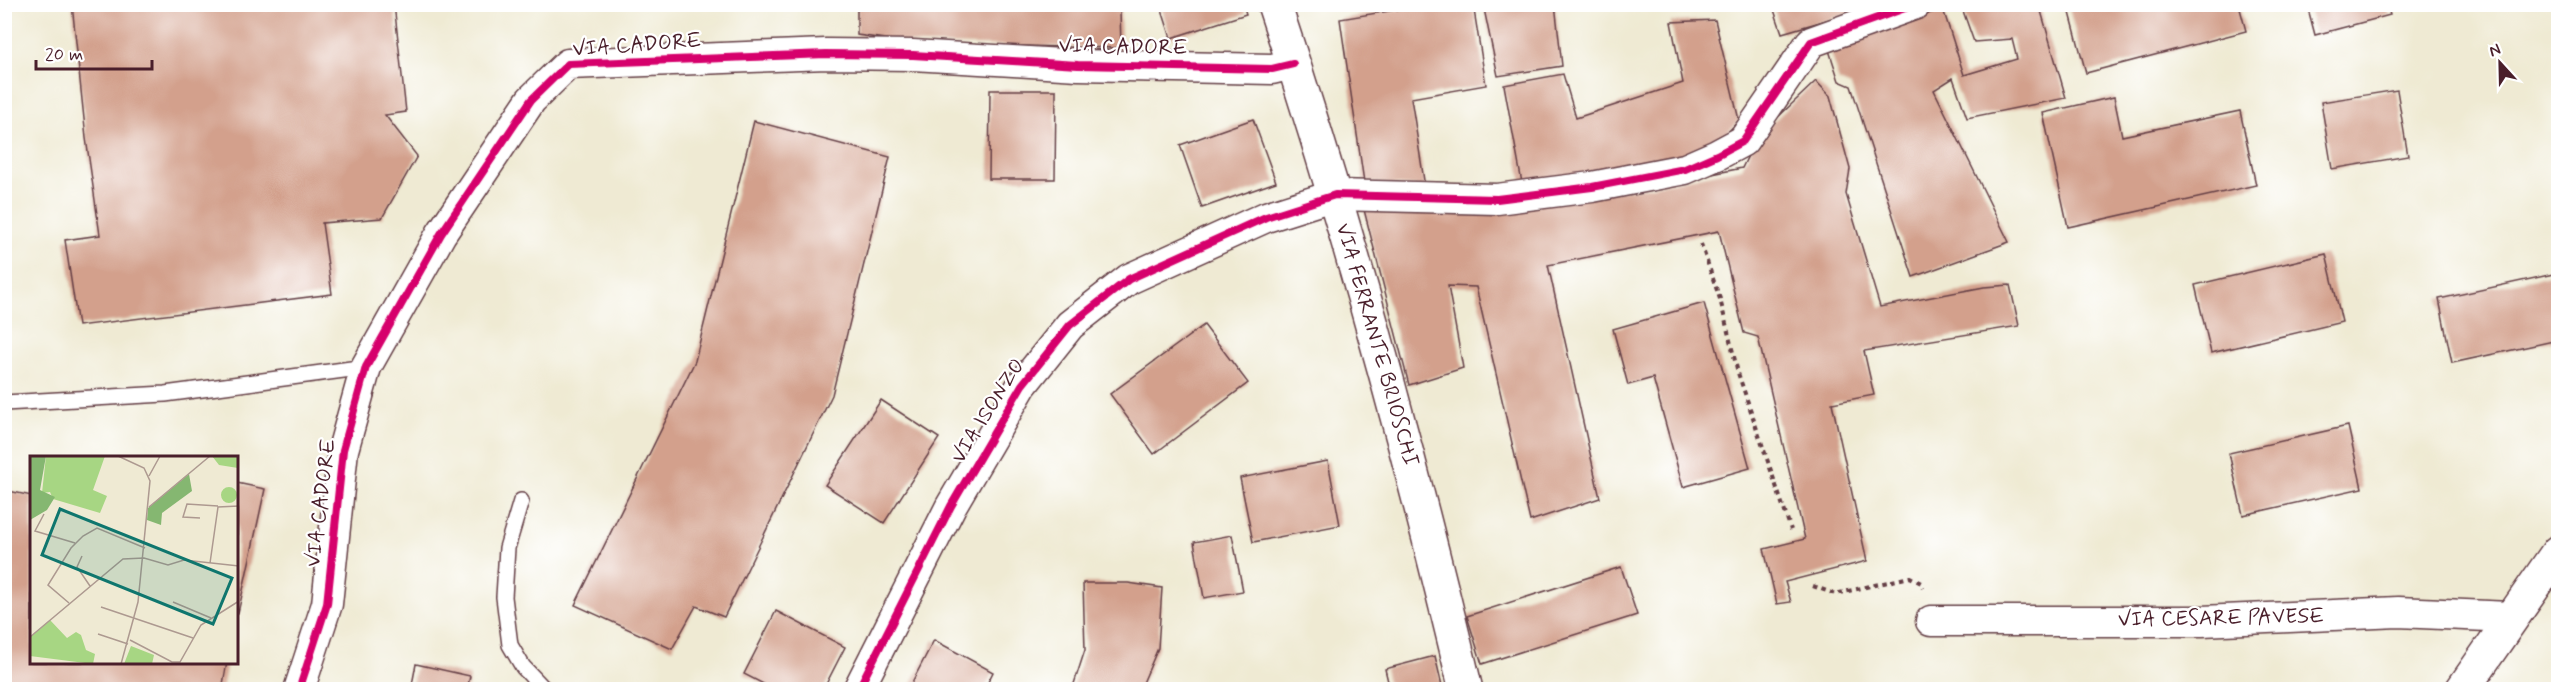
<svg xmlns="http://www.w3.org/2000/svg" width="2563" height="694" font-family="Mynerve,sans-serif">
	<rect width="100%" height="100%" fill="#fff"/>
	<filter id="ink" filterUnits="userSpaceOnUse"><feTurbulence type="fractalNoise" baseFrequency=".0167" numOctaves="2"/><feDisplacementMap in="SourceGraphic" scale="12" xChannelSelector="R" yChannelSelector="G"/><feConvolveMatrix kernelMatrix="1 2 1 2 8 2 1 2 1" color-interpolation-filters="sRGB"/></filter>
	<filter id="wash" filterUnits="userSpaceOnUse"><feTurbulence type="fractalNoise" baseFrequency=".008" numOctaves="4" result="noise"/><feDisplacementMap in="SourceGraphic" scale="24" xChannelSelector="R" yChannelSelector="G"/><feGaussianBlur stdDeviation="1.35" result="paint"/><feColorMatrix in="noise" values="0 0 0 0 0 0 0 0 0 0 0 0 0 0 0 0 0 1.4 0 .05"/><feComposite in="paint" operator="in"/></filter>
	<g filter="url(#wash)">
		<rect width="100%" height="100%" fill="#efead3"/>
		<g id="blocks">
			<g fill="#d3a08c">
				<path d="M 72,4 L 394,4 L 406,112 L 385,115 L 417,156 L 382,218 L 322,223 L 332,294 L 78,326 L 65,240 L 100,235 L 86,138 Z"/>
				<path d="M 857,4 L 1101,4 L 1101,8 L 1120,10 L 1121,48 L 921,44 L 857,35 Z"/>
				<path d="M 1160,4 L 1243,4 L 1246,14 L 1171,38 Z"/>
				<path d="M 1432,4 L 1473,4 L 1486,85 L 1411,98 L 1425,187 L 1364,182 L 1340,19 Z"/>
				<path d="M 1483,4 L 1555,4 L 1562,66 L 1498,76 Z"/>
				<path d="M 1772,4 L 1867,4 L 1868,8 L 1782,33 Z"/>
				<path d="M 1976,4 L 2039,4 L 2066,98 L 1967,118 L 1953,78 L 1934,90 L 2009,242 L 1913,277 L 1851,86 L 1839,81 L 1828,47 L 1943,9 L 1964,75 L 2017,59 L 2012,39 L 1974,42 L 1962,8 Z"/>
				<path d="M 2068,5 L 2239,5 L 2246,31 L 2086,73 Z"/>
				<path d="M 2307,5 L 2387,5 L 2390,15 L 2315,35 Z"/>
				<path d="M 1715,20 L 1739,120 L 1719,142 L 1672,161 L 1522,183 L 1504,85 L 1563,74 L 1576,118 L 1683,83 L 1671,22 Z"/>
				<path d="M 1816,81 L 1830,96 L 1850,169 L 1846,194 L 1880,307 L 1984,287 L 2010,285 L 2019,326 L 1864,351 L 1874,395 L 1832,403 L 1867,561 L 1785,582 L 1791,602 L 1777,604 L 1764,549 L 1805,539 L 1758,337 L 1744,333 L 1719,231 L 1548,265 L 1600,498 L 1530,521 L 1476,287 L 1448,286 L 1463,368 L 1409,385 L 1363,206 L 1637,189 L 1742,168 L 1757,137 Z"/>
				<path d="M 990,90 L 1056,90 L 1055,179 L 989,179 Z"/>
				<path d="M 2397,90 L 2408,156 L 2332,169 L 2321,102 Z"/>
				<path d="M 2114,97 L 2122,136 L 2240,111 L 2256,185 L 2068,227 L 2043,113 Z"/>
				<path d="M 1253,119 L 1276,182 L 1202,208 L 1180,145 Z"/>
				<path d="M 754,121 L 890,157 L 832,395 L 724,617 L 696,606 L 672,649 L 575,605 L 695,361 Z"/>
				<path d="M 2326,254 L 2342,322 L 2211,353 L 2195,285 Z"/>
				<path d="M 2558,273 L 2558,340 L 2452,363 L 2439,299 Z"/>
				<path d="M 1704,303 L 1750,468 L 1683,487 L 1653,378 L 1628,385 L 1613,329 Z"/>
				<path d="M 1204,325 L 1248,383 L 1154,454 L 1110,394 Z"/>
				<path d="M 881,400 L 939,438 L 884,523 L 825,485 Z"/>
				<path d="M 2348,426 L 2362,488 L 2243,515 L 2229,453 Z"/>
				<path d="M 1328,461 L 1340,525 L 1253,542 L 1240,478 Z"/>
				<path d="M 237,483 L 265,489 L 238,613 L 237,613 Z"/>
				<path d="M 4,490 L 32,496 L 32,662 L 227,662 L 222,690 L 4,690 Z"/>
				<path d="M 1232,535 L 1243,591 L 1204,598 L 1194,542 Z"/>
				<path d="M 1621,567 L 1637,615 L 1482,664 L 1467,616 Z"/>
				<path d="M 1083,583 L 1128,583 L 1162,588 L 1158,648 L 1140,690 L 1072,690 L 1085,650 Z"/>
				<path d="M 776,611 L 845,647 L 823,690 L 775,690 L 744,674 Z"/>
				<path d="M 934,640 L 993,672 L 984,690 L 908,690 Z"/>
				<path d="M 1435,656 L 1443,690 L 1390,690 L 1385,669 Z"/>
				<path d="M 416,664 L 470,676 L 467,690 L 411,690 Z"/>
			</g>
		</g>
	</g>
	<g filter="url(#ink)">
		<use href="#blocks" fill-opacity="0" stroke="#633d44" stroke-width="1.5"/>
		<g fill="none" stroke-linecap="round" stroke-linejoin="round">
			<defs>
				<g id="service">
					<path d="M 4,403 L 165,394 L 366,367"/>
					<path d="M 521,501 L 507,548 L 504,597 L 510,645 L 523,667 L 545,690"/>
				</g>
				<g id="minor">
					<path d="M 1931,621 L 2202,621 L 2398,612 L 2510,617"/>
					<path d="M 299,690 L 327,604 L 343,450 L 366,367 L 441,234 L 531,100 L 568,64 L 826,54 L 913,55 L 1078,65 L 1272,69 L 1293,64"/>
					<path d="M 858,690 L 951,506 L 1022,385 L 1070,325 L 1129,279 L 1266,217 L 1335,195 L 1497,199 L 1592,187 L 1685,169 L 1717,155 L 1743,141 L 1811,42 L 1916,4"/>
				</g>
				<g id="tertiary">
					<path d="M 1274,4 C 1349,230 1411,458 1466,690"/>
					<path d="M 2462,690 L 2558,552"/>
				</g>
			</defs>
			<use href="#service" stroke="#633d44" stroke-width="18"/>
			<use href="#minor" stroke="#633d44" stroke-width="33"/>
			<use href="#tertiary" stroke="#633d44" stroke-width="36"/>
			<g stroke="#633d44" stroke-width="4" stroke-dasharray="4.5 4.5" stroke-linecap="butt">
				<path d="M 1701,244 L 1720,299 L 1738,373 L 1791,530"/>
				<path d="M 1813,586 L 1835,594 L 1910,577 L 1921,583 L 1923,588"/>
			</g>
			<use href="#service" stroke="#fff" stroke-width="15"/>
			<use href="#minor" stroke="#fff" stroke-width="30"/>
			<use href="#tertiary" stroke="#fff" stroke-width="33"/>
			<defs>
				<g id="cycleway">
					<path d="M 299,690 L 327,604 L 343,450 L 366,367 L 441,234 L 531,100 L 568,64 L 826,54 L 913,55 L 1078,65 L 1272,69 L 1293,64"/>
					<path d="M 858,690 L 951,506 L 1022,385 L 1070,325 L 1129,279 L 1266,217 L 1335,195 L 1497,199 L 1592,187 L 1685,169 L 1717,155 L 1743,141 L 1811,42 L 1916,4"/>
				</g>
			</defs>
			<use href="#cycleway" stroke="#fff" stroke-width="11"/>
			<use href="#cycleway" stroke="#d6006c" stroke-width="8"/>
		</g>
	</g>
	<g text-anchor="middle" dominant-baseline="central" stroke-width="4.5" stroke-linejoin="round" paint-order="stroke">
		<g font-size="21" fill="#4a1f2b" stroke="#fff">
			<text transform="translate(637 45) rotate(-4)">VIA CADORE</text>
			<text transform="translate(1123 47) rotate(1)">VIA CADORE</text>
			<text transform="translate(1377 345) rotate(74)">VIA FERRANTE BRIOSCHI</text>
			<text transform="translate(988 411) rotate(-58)">VIA ISONZO</text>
			<text transform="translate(321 503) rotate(-83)">VIA CADORE</text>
			<text transform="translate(2221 618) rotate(-1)">VIA CESARE PAVESE</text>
		</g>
	</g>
	<g transform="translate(30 456)">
		<rect width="208" height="208" fill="#efead3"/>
		<path d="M 16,0 L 75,0 L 63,34 L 77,40 L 70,57 L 23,43 L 20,36 L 12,37 ZM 182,0 L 208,0 L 208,12 L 189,9 ZM 20,164 L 37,182 L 46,176 L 51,179 L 56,194 L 65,198 L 63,208 L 0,200 L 0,181 Z" fill="#a7d683"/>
		<path d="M 0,0 L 16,0 L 10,34 L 25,41 L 17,54 L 0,64 ZM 159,18 L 162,35 L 132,57 L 131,69 L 117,64 L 118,52 Z" fill="#85b771"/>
		<path d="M191 39a8 8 0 1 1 16 0a8 8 0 1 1-16 0ZM 101,190 L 124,199 L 122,208 L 94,208 Z" fill="#a7d683"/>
		<path fill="none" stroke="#ad9990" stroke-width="1.5" d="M 88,0 L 114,12 L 120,25 L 108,146 L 91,208M 119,20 L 130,0M 119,51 L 180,0M 14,58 L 5,75 L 45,87M 170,62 L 153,61 L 157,48 L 188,50M 52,100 L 47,111 L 60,130M 180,107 L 188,51 L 209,50M 143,146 L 181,162M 39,147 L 18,129 L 41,92 L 53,80 L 67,72 L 115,92M 71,151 L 163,182M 68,178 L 98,188M 0,181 L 93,103 L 114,102 L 138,109 L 154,104 L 209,110M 100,184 L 142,206 L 150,206 L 171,169 L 209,145"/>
		<path fill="#0f766e" fill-opacity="0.15" stroke="#0f766e" stroke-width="3" d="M 30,53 L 202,122 L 183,168 L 12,99 Z"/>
		<rect width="208" height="208" fill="none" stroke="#4a1f2b" stroke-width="3"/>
	</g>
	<rect width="2563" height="694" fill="none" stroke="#fff" stroke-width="24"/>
	<g transform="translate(2500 63) rotate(338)" stroke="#ffffff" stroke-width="4.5" paint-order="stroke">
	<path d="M0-4.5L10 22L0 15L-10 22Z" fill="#4a1f2b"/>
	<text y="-9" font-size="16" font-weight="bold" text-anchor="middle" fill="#4a1f2b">N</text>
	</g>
	<path d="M36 60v9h116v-9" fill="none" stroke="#4a1f2b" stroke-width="3"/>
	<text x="45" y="60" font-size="18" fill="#4a1f2b" stroke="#ffffff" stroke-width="4.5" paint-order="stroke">20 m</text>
</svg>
